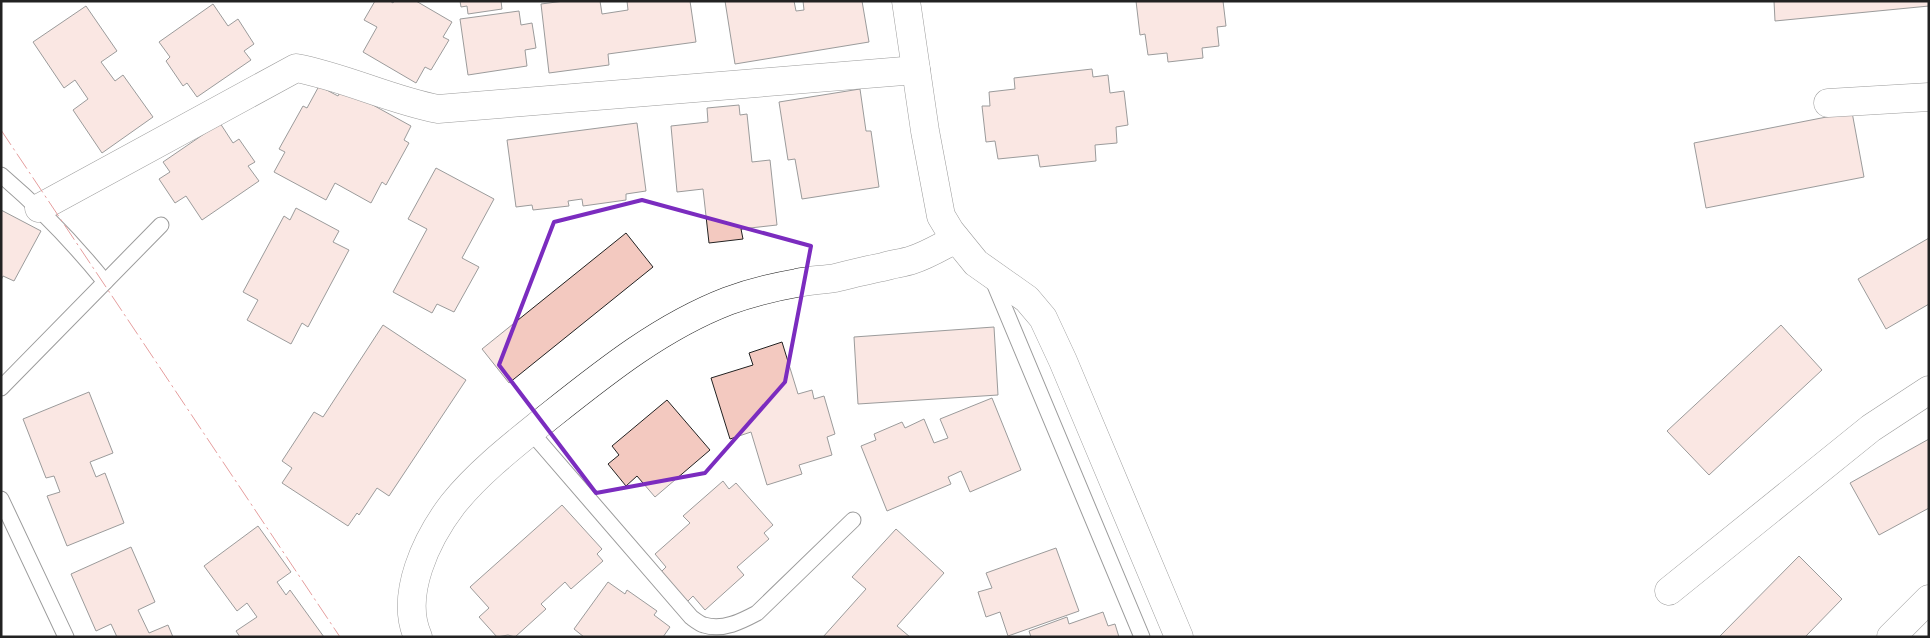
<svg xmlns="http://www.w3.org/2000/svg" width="1930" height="638" font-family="Commissioner,sans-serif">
	<rect width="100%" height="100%" fill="#fff"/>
	<g fill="#f3c9c0" stroke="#222">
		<path d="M 375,1 L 390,1 L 393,3 L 394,1 L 416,1 L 452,22 L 443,37 L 449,40 L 431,70 L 425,67 L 416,83 L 363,52 L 377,27 L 364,20 Z"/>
		<path d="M 460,1 L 501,1 L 502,9 L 468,14 L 467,6 L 461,7 Z"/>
		<path d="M 564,1 L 600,1 L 602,14 L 628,10 L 627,1 L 690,1 L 696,42 L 608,54 L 609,65 L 549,73 L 541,4 Z"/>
		<path d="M 725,1 L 794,1 L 796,11 L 804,10 L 803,1 L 862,1 L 869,42 L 735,64 Z"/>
		<path d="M 1136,1 L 1223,1 L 1226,26 L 1217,27 L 1219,46 L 1202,48 L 1203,58 L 1168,62 L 1167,53 L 1148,55 L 1145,34 L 1140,35 Z"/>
		<path d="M 1774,1 L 1929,1 L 1929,6 L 1775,21 Z"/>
		<path d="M 213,4 L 228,26 L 238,19 L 254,44 L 244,51 L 251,60 L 197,97 L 187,83 L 183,86 L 166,61 L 170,57 L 159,42 Z"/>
		<path d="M 86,6 L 117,51 L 101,62 L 115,81 L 123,75 L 153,117 L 102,153 L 73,110 L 88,99 L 75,80 L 64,88 L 33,42 Z"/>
		<path d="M 519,11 L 521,25 L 532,23 L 536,48 L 525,50 L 527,66 L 468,75 L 460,19 Z"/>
		<path d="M 1092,69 L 1093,77 L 1108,75 L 1110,93 L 1124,91 L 1128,125 L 1116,127 L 1117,143 L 1095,145 L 1096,161 L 1040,167 L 1038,155 L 998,159 L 995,141 L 986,142 L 982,106 L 990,106 L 989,92 L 1015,89 L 1014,78 Z"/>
		<path d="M 319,86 L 338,96 L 342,88 L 411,126 L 404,140 L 409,143 L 386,185 L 382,182 L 371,203 L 335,183 L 326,200 L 274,172 L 285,152 L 279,149 L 303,106 L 307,108 Z"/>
		<path d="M 860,89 L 866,131 L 871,131 L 879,187 L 802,199 L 795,159 L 788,160 L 779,102 Z"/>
		<path d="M 739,105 L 740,115 L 747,114 L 752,162 L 770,160 L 777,225 L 741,229 L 743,239 L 709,243 L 703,189 L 677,192 L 671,126 L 708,122 L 707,108 Z"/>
		<path d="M 1852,112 L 1864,177 L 1706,208 L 1694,143 Z"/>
		<path d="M 220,123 L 233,143 L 239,139 L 255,162 L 248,166 L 259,181 L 202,220 L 186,196 L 175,203 L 159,179 L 170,172 L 163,162 Z"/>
		<path d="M 637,123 L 646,191 L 626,194 L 626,200 L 583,206 L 582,199 L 568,201 L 569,206 L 533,210 L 532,205 L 516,207 L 507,140 Z"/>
		<path d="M 436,168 L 494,199 L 462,258 L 479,267 L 454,312 L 437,304 L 432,313 L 393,292 L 427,229 L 408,219 Z"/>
		<path d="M 296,208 L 339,231 L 333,242 L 349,250 L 308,327 L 302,323 L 291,344 L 247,320 L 258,300 L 243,292 L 284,216 L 290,220 Z"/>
		<path d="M 1,210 L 41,231 L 14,281 L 3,276 L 1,280 Z"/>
		<path d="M 626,233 L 653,267 L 509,383 L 482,349 Z"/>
		<path d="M 1929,238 L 1929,304 L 1886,329 L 1858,279 Z"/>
		<path d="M 383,325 L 466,380 L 389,496 L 377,488 L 359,515 L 357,513 L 348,526 L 282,483 L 292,468 L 282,461 L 314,412 L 323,417 Z"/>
		<path d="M 1781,325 L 1822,370 L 1709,475 L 1667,431 Z"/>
		<path d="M 994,327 L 998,395 L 858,404 L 854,337 Z"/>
		<path d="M 782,342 L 798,394 L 812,390 L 814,399 L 824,396 L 835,434 L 827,437 L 832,455 L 799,465 L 802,474 L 767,485 L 751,432 L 730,439 L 711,378 L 753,365 L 749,353 Z"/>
		<path d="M 89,392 L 113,453 L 90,462 L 96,477 L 105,473 L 124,523 L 67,546 L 47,496 L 60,492 L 54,476 L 46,478 L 23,419 Z"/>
		<path d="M 992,398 L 1021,470 L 970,492 L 961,471 L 948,477 L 951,484 L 887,511 L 861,446 L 876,440 L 874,434 L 902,422 L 905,428 L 924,419 L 934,443 L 948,438 L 940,419 Z"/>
		<path d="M 667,400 L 710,450 L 655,497 L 637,476 L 626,486 L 608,464 L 619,455 L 612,446 Z"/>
		<path d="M 1929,439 L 1929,508 L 1879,535 L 1850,483 Z"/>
		<path d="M 723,481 L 729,489 L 736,483 L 773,525 L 764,533 L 769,539 L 737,567 L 744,575 L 705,610 L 693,596 L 687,602 L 661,572 L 666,567 L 655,554 L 690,523 L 683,516 Z"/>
		<path d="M 562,505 L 602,549 L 597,554 L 603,561 L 571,589 L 565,582 L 541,604 L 546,609 L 515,637 L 508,635 L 497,637 L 479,617 L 489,608 L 470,587 Z"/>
		<path d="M 258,526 L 291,572 L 277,582 L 286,595 L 290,590 L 324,637 L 240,637 L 236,631 L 257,617 L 247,603 L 237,611 L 204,566 Z"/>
		<path d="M 896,529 L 944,573 L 897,626 L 910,637 L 823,637 L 866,589 L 852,577 Z"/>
		<path d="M 131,547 L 155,602 L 138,610 L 149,633 L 168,625 L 173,637 L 117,637 L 111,624 L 96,631 L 71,574 Z"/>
		<path d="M 1056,548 L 1079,611 L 1008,636 L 1000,612 L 986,617 L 978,592 L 992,588 L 986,573 Z"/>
		<path d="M 1799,556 L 1842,599 L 1805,637 L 1719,637 Z"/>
		<path d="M 608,582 L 625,594 L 627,590 L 657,611 L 654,615 L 670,627 L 663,637 L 584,637 L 574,629 Z"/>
		<path d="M 1103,612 L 1108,626 L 1115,624 L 1119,637 L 1031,637 L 1029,631 L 1067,617 L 1069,624 Z"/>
	</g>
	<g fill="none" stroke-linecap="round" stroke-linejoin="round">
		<defs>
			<g id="lane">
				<path d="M 1,175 C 42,210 72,241 105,282"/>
				<path d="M 992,278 L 1142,637"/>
				<path d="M 1,388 L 161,225"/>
				<path d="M 531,432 L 691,617 C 695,620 700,624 704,625 C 723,631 742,621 757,613 L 853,520"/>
				<path d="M 1,499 L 66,637"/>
			</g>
			<g id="street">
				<path d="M 906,1 L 925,131 L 941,216 L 950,231 L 976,263 L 1027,299 L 1043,318 L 1063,361 L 1179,637"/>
				<path d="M 1828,103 L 1929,97"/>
				<path d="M 39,208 L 296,68 C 345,77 390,100 438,109 L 916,70"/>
				<path d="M 1669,591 L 1871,428 L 1929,390"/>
				<path d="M 418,637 C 399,595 427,538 453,504 C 478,473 511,447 542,422 C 600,376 658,328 728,301 C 750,293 774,287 797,283 C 810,280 823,280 835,278 C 851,274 867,270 883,267 C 892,264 903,263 912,260 C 928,255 942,246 956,239"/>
				<path d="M 1891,637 L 1929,599"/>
			</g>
		</defs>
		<use href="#lane" stroke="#222" stroke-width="17"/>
		<use href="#street" stroke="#222" stroke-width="29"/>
		<use href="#lane" stroke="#fff" stroke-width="15"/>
		<use href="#street" stroke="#fff" stroke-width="28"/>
		<path stroke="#c62828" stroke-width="1" stroke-dasharray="18 4 2.5 4" stroke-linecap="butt" d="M 1,130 L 340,637"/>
	</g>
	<path d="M0 0H1930V638H0ZM 642,200 L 811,246 L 785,382 L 705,473 L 596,493 L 499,365 L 554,222 Z" fill="#fff" fill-opacity=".55" fill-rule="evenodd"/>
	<path fill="none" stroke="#7b2cbf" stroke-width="4" stroke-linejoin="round" d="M 642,200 L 811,246 L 785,382 L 705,473 L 596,493 L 499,365 L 554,222 Z"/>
	<rect width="1930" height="638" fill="none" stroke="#222222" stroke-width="5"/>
</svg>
